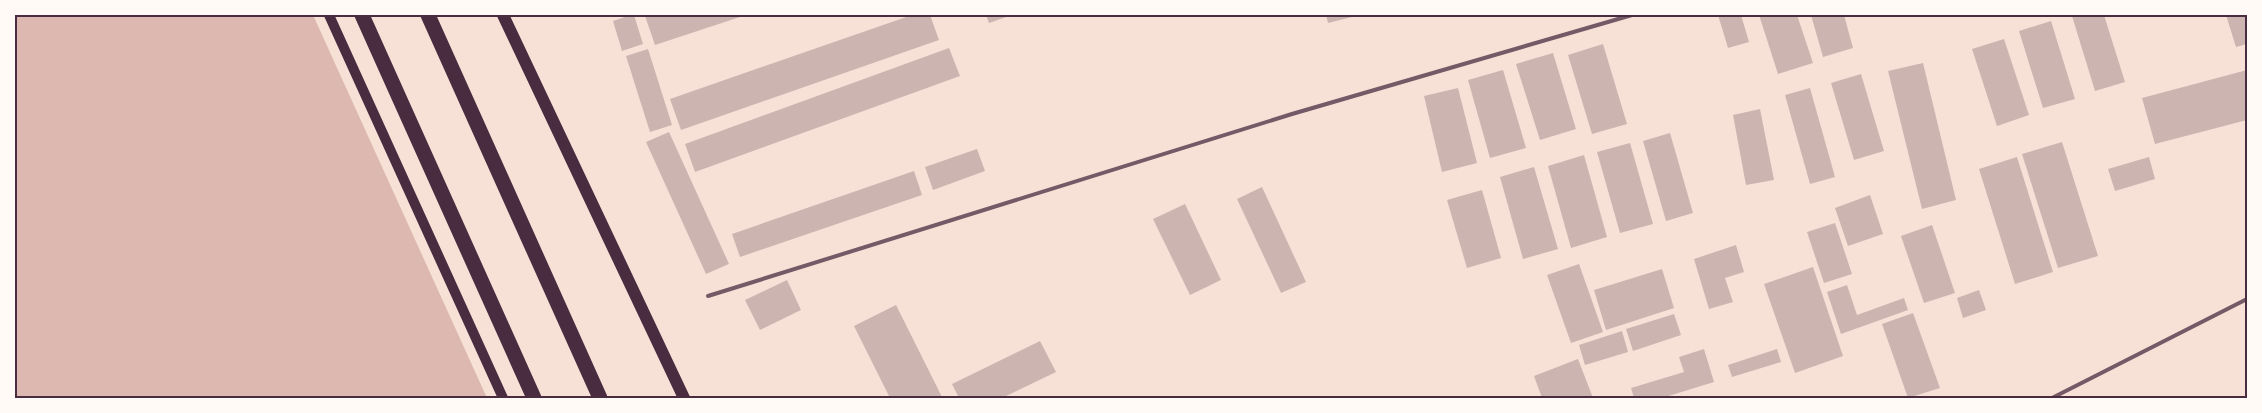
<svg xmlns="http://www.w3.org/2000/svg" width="2262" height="413" font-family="Georgia,serif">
	<rect width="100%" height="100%" fill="#f7e1d7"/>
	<path fill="#dcb8b0" d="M 15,15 L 313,15 L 487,398 L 15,398 Z"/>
	<g fill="#ccb4b1">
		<path d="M 631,15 L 634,15 L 643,44 L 622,51 L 613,21 Z"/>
		<path d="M 649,15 L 746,15 L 655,45 L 645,16 Z"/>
		<path d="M 912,15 L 930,15 L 939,40 L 681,130 L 670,99 Z"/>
		<path d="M 986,15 L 1012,15 L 989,23 Z"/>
		<path d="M 1326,15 L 1356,15 L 1356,16 L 1328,23 Z"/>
		<path d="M 1718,15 L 1741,15 L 1749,42 L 1728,48 Z"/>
		<path d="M 1759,15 L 1797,15 L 1813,63 L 1778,74 Z"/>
		<path d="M 1811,15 L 1844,15 L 1853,48 L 1823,57 Z"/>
		<path d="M 2076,15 L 2104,15 L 2125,82 L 2095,91 L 2072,16 Z"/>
		<path d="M 2226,15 L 2246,15 L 2247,44 L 2236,47 Z"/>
		<path d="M 2051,21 L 2075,99 L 2043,108 L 2019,31 Z"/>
		<path d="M 2004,39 L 2029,115 L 1997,126 L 1972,49 Z"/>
		<path d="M 1603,44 L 1627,124 L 1592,134 L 1568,55 Z"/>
		<path d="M 949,48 L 960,76 L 695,172 L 685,144 Z"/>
		<path d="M 648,49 L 672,125 L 650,132 L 626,56 Z"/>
		<path d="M 1553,53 L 1576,129 L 1540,140 L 1516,64 Z"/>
		<path d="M 1923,63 L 1956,200 L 1922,209 L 1888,71 Z"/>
		<path d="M 1503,70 L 1526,148 L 1490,158 L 1468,80 Z"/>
		<path d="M 2247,70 L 2247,120 L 2155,144 L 2142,98 Z"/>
		<path d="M 1861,74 L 1884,151 L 1854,160 L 1831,83 Z"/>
		<path d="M 1458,88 L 1477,163 L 1442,172 L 1424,96 Z"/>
		<path d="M 1810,88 L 1835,177 L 1810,184 L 1785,95 Z"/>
		<path d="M 1760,109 L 1774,180 L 1746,185 L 1733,115 Z"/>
		<path d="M 669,132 L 729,264 L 706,274 L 646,142 Z"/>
		<path d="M 1670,133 L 1693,213 L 1666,221 L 1643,141 Z"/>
		<path d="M 2062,142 L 2098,256 L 2058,268 L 2022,154 Z"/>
		<path d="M 1630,143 L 1653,224 L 1620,233 L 1597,152 Z"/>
		<path d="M 977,149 L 985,171 L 933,190 L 925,167 Z"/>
		<path d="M 1584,155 L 1607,237 L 1571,248 L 1548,166 Z"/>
		<path d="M 2017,157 L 2053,272 L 2015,284 L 1979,169 Z"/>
		<path d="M 2149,157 L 2155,179 L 2115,191 L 2108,169 Z"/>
		<path d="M 1534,167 L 1558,249 L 1523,259 L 1500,177 Z"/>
		<path d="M 914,171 L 922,195 L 740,257 L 732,234 Z"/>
		<path d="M 1262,187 L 1306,282 L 1281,293 L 1237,199 Z"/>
		<path d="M 1482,190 L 1501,258 L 1467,268 L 1447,200 Z"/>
		<path d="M 1870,195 L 1883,234 L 1848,246 L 1835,208 Z"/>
		<path d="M 1185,204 L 1221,280 L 1190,295 L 1153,219 Z"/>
		<path d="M 1835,223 L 1852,274 L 1824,283 L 1807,232 Z"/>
		<path d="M 1932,225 L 1955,293 L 1924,303 L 1901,236 Z"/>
		<path d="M 1736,245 L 1744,272 L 1725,278 L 1733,302 L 1709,309 L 1694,259 Z"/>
		<path d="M 1579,264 L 1603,332 L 1571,343 L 1547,275 Z"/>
		<path d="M 1813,267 L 1843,356 L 1795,373 L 1764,284 Z"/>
		<path d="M 1662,269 L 1674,308 L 1606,330 L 1594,290 Z"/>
		<path d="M 787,280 L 801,310 L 760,330 L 745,300 Z"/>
		<path d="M 1847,285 L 1857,315 L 1904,298 L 1908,310 L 1841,334 L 1827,292 Z"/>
		<path d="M 1979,290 L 1986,310 L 1963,318 L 1957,298 Z"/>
		<path d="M 896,305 L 942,397 L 940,398 L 890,398 L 854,326 Z"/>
		<path d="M 1913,313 L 1940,388 L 1908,398 L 1882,324 Z"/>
		<path d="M 1674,314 L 1681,335 L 1633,351 L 1626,329 Z"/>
		<path d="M 1622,331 L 1628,352 L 1585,365 L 1579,345 Z"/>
		<path d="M 1040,341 L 1056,372 L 1002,398 L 959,398 L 952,384 Z"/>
		<path d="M 1704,349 L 1714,382 L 1662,398 L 1634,398 L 1631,388 L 1684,372 L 1679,357 Z"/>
		<path d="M 1777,349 L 1781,362 L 1732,377 L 1728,365 Z"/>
		<path d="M 1578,359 L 1593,398 L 1542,398 L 1534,376 Z"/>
	</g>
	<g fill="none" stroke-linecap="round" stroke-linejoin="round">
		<g stroke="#755966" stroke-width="4">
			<path d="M 708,296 L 1292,114 L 1632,15"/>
			<path d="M 2052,398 L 2247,299"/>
		</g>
		<path stroke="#4a2c40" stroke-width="10" d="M 329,15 L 503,398"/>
		<path stroke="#4a2c40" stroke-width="12" d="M 503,15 L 684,398"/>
		<g stroke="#4a2c40" stroke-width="15">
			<path d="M 362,15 L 534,398"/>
			<path d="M 428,15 L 600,398"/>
		</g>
	</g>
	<rect width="2262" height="413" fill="none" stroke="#fffaf5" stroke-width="32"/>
	<rect x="16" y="16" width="2230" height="381" fill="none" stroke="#4a2c40" stroke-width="2"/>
</svg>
